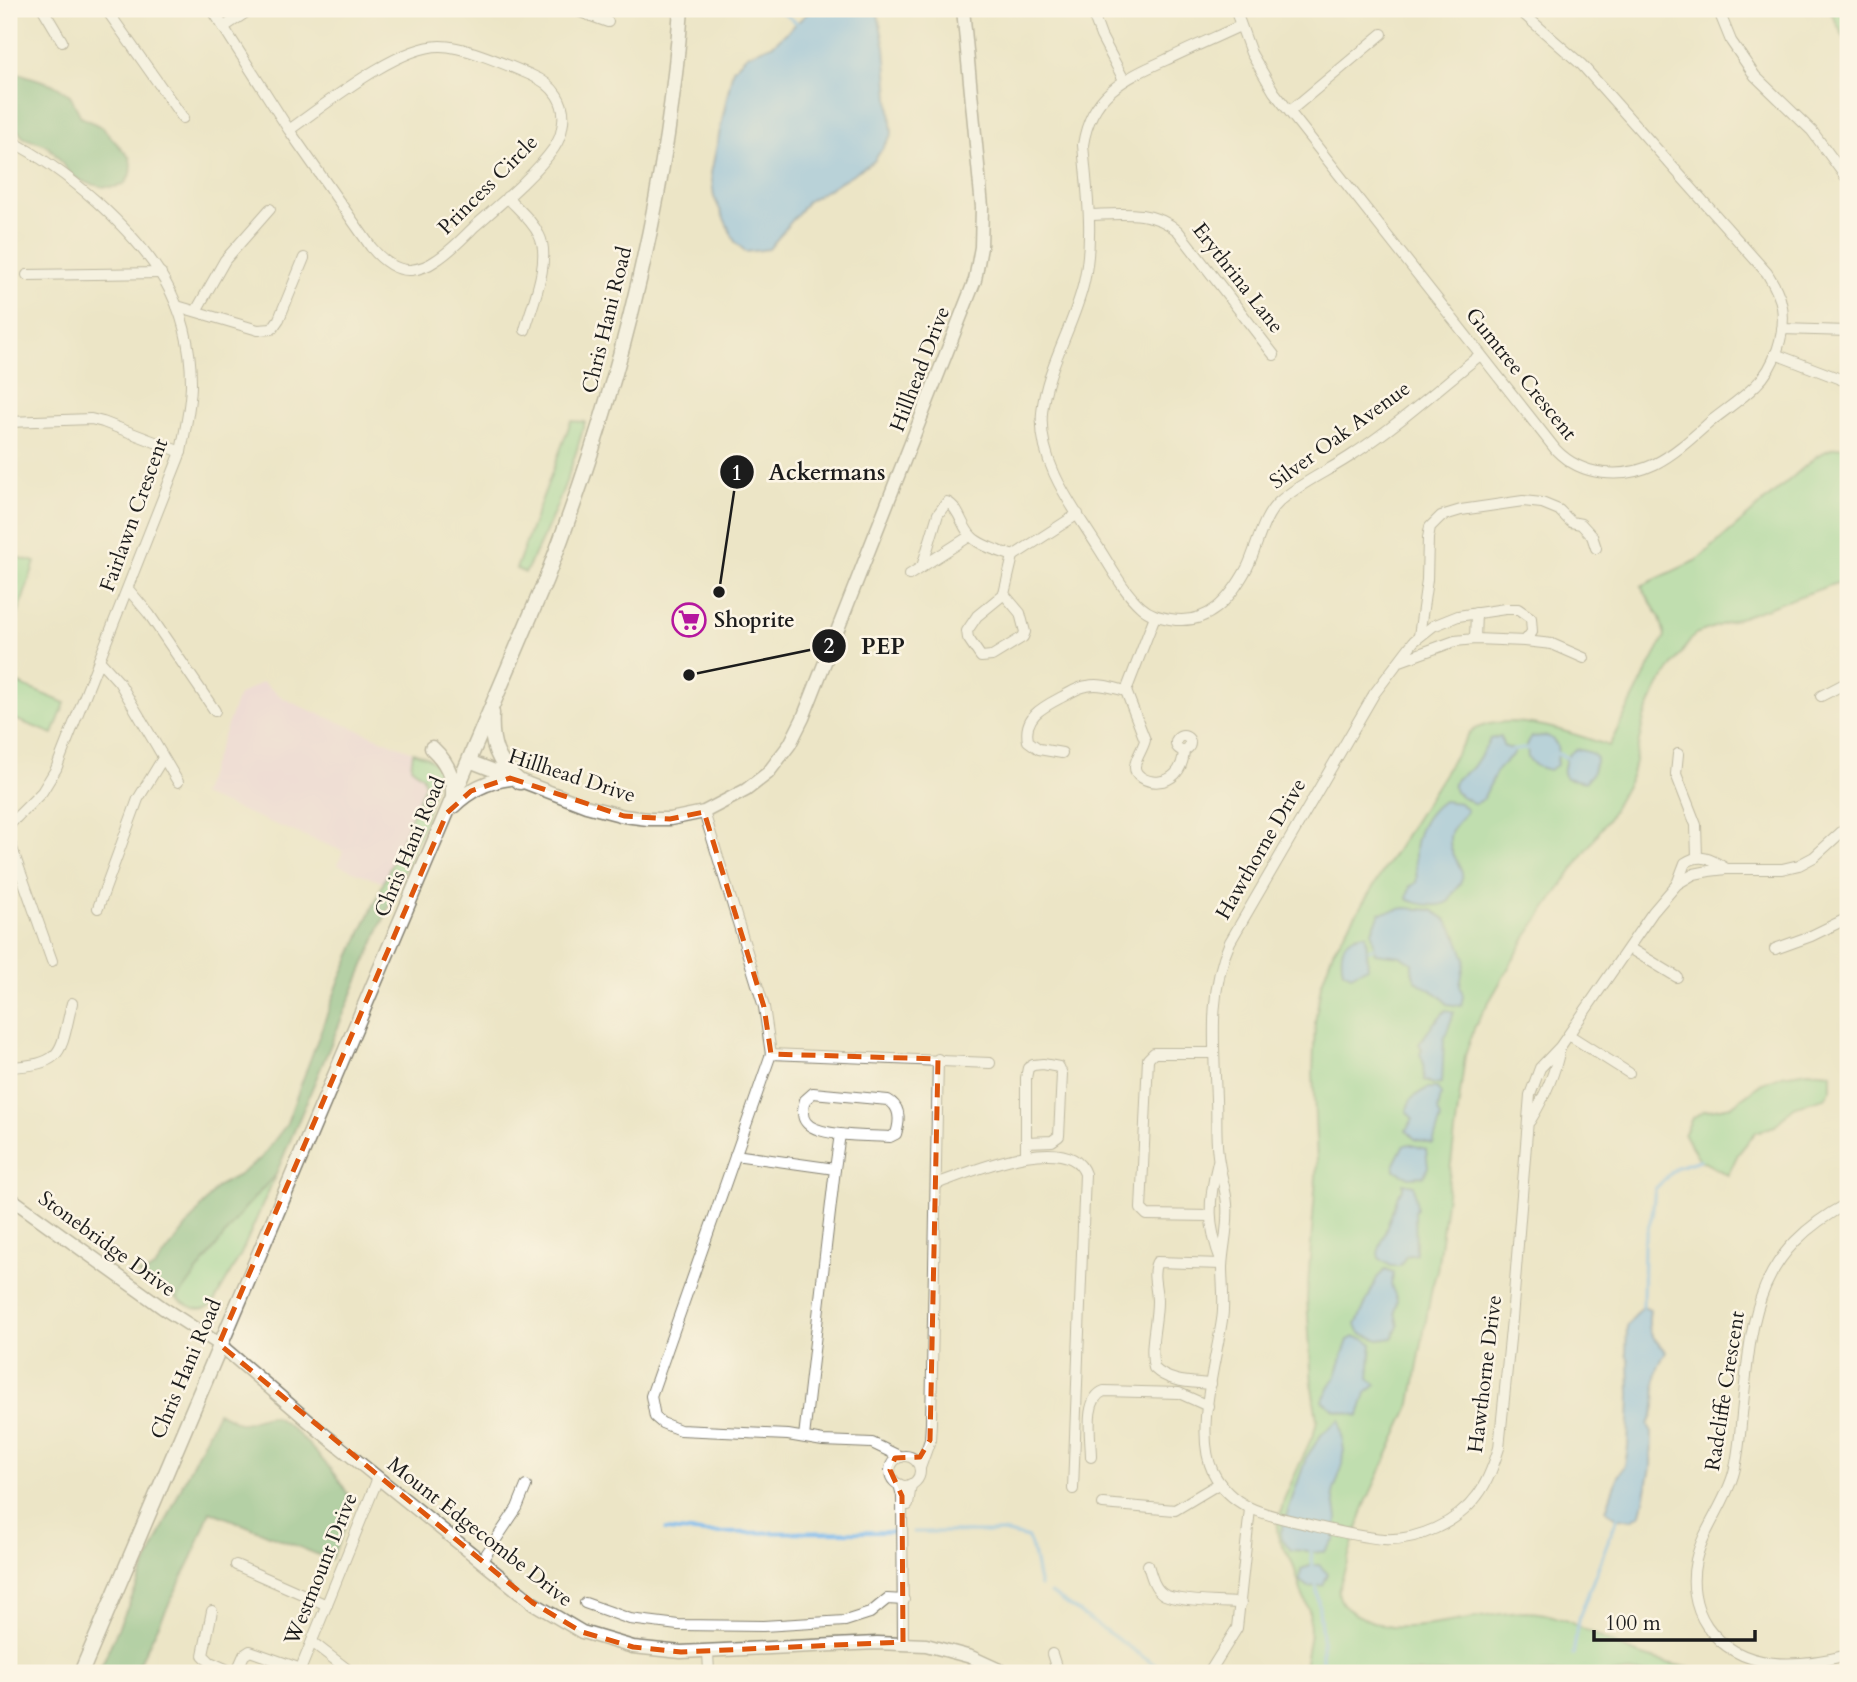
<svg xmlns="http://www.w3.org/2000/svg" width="1857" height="1682" font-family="Cardo,serif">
	<rect width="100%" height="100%" fill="#fcf5e5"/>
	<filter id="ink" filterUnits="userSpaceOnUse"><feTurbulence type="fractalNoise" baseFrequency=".0143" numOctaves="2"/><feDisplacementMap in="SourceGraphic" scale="14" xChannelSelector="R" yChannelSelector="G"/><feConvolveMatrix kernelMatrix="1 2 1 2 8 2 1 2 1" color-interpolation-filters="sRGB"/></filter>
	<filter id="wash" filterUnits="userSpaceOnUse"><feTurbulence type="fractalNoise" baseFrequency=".00686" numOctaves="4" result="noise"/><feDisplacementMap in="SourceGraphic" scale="28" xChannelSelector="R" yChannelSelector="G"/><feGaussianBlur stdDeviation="1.57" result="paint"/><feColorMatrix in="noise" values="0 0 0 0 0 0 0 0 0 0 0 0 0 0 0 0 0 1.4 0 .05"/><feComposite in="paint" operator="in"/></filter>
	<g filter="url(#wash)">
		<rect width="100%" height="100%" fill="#ece5c6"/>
		<path fill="#f0d0e5" d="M 262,682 L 285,699 L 302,707 L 413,752 L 411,767 L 423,777 L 425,785 L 384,883 L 338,865 L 343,851 L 201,795 L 238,696 Z"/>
		<g fill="#8ad592" stroke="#537857" stroke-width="2">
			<path d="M 1829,9 L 1848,9 L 1848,45 Z"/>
			<path d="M 571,421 L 585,422 C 571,473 551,526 525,573 L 516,569 Z"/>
			<path d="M 1848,446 L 1848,579 L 1695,634 L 1659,685 L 1644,718 L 1632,775 L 1608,819 L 1527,936 L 1475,1026 L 1465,1056 L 1437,1271 L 1432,1287 L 1411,1404 L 1364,1507 L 1338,1591 C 1340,1603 1346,1609 1357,1615 C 1368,1620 1380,1626 1392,1627 C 1437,1629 1481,1613 1525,1612 C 1565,1612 1594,1637 1629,1651 C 1657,1662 1687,1668 1716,1673 L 1303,1673 L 1310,1634 L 1309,1609 L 1302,1594 L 1293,1564 L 1278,1537 L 1277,1527 L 1284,1499 L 1314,1432 L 1317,1420 L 1312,1387 L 1307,1298 L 1317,1163 L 1313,1073 L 1315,1022 L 1321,985 L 1333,951 L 1470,732 C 1505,708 1573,733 1609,746 L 1665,636 L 1660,618 L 1641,586 L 1697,560 L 1818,455 L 1833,448 Z"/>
			<path d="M 9,555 L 35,562 L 9,642 Z"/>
			<path d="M 9,680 L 65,703 L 53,734 L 9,717 Z"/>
			<path d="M 413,752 L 427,757 L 440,768 L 423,828 L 393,897 L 380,891 L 425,785 L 423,777 L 411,767 Z"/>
			<path d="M 1808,1071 L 1831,1073 L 1831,1089 L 1825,1098 L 1793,1107 L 1775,1126 L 1756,1132 L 1738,1154 L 1728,1175 L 1700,1160 L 1684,1135 L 1692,1118 L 1704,1111 L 1731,1106 L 1762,1083 L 1782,1075 Z"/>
			<path d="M 276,1174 L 241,1254 L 213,1304 C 200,1314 190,1307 177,1299 L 244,1209 Z"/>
		</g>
		<g fill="#6fb67c" stroke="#46694c" stroke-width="2">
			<path d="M 9,70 L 52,84 L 70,95 L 81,117 L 102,127 L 130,158 C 132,166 131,177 125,183 C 113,193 78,183 69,172 C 61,164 57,154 48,147 C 41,141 30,142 23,137 C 17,131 17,125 9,121 Z"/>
			<path d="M 380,891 L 393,897 L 276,1174 L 244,1209 L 177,1299 L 137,1274 L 146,1273 L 155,1267 L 218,1186 L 239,1175 L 261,1158 L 286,1125 L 340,979 Z"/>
			<path d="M 218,1412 L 239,1423 C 250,1424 261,1415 271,1416 C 288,1418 345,1481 349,1498 C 353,1517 338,1542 331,1560 L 210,1511 L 193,1556 L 135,1672 L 137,1673 L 98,1673 L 185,1479 Z"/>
		</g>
		<g fill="#7abaee" stroke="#4b6b85" stroke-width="2">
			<path d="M 812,9 L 877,9 L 885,48 L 892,134 L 874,161 L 807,202 L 769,249 L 746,252 L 735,242 L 714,197 L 711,173 L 733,69 L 747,55 L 774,44 Z"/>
			<path d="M 1501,736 L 1503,746 L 1514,750 L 1514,753 L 1497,770 L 1483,799 L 1475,804 L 1455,792 C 1449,777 1463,776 1472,768 C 1475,765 1488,744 1490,739 Z"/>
			<path d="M 1547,736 C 1560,742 1558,751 1557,765 L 1549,770 L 1536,766 L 1528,758 L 1527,745 L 1531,737 Z"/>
			<path d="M 1576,749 L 1591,753 L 1597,758 L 1592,774 L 1585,782 L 1566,778 L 1563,774 L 1566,757 Z"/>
			<path d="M 1443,801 L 1460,803 L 1467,810 C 1462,820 1451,826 1450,837 C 1448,851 1459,861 1462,873 C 1464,880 1458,886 1454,892 C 1453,893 1450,900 1449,901 C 1440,909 1416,904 1407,899 L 1410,886 L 1416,883 C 1418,873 1415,864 1415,854 C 1415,833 1426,813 1443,801 Z"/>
			<path d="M 1405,908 L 1432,910 L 1445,919 L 1455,932 L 1465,959 L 1460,985 L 1463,996 L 1461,1006 L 1447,1004 C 1435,984 1410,991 1412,963 L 1400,956 L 1375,953 L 1372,931 L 1380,913 Z"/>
			<path d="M 1366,934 L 1368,967 L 1351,975 L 1343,971 C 1339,950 1342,936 1366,934 Z"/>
			<path d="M 1446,1010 L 1454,1012 L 1444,1040 L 1442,1083 L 1433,1084 L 1424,1080 L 1423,1061 L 1420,1054 L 1422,1049 L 1419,1044 L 1434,1023 Z"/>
			<path d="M 1428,1088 L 1437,1088 L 1441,1094 L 1438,1111 L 1441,1118 L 1433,1144 L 1415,1139 L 1406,1130 L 1413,1119 L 1407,1112 C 1408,1098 1417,1094 1428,1088 Z"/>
			<path d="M 1409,1144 L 1426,1149 L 1428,1167 L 1424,1176 L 1409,1177 L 1395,1170 L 1394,1164 L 1403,1146 Z"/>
			<path d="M 1403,1183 L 1414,1185 L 1417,1209 L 1415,1211 L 1416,1254 L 1406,1256 L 1400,1266 L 1391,1266 L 1379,1258 L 1378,1253 L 1398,1195 L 1403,1189 Z"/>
			<path d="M 1386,1269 L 1394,1273 L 1391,1285 L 1397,1300 L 1395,1312 L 1398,1326 L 1393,1338 L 1379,1340 L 1360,1333 L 1356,1325 L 1377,1278 Z"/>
			<path d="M 1643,1307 L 1650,1310 C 1646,1334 1652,1335 1666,1352 C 1661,1360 1656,1370 1656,1379 C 1654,1397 1659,1408 1648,1424 L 1652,1433 L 1651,1468 L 1641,1514 L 1632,1520 L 1617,1518 L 1606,1510 L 1617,1478 L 1625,1465 L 1628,1447 L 1630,1395 L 1629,1361 L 1626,1353 L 1627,1327 L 1635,1314 Z"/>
			<path d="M 1354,1337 L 1365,1339 L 1372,1344 L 1369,1378 L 1376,1385 L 1366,1393 L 1359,1416 L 1335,1410 L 1322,1401 L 1335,1378 L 1348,1340 Z"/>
			<path d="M 1340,1419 L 1344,1452 L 1343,1464 L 1333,1493 L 1337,1518 L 1335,1540 L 1324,1552 L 1291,1550 L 1281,1537 L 1281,1532 L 1306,1458 L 1322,1434 Z"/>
			<path d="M 1313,1565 L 1319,1565 L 1328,1574 L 1323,1585 L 1308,1587 L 1300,1581 L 1301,1569 Z"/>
		</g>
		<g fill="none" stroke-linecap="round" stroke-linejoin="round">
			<g stroke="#7abaee" stroke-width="3.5">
				<path d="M 781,9 L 782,12 L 797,23"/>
				<path d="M 1510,751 L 1530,748"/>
				<path d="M 1555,753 L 1566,757"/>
				<path d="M 1369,950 L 1374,948"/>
				<path d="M 1643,1307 L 1644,1242 L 1652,1215 L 1655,1189 L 1677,1167 L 1700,1160"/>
				<path d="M 665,1530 L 705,1533 L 896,1532"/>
				<path d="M 913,1532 L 1004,1532 L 1028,1538 C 1036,1554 1035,1570 1040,1586"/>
				<path d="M 1311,1551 L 1313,1567"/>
				<path d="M 1316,1582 L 1322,1636 L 1322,1673"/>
				<path d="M 1051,1593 L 1155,1665 L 1172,1673"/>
				<path d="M 1573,1654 L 1580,1615 L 1617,1518"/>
			</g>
		</g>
	</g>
	<g filter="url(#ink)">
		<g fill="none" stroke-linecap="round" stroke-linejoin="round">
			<defs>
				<g id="minor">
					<path d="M 43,9 L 62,41"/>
					<path d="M 106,9 L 183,118"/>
					<path d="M 212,9 L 289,130 L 371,247 C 381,259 394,271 411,270 C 419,269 428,266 435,261 C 450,252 463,238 475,226 C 500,204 535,175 554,148 C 558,142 561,135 562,128 C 568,103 553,84 531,75 C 507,65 465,46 440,46 C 397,46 325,105 289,130"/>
					<path d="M 572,9 L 608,22"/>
					<path d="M 1091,9 L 1101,36 L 1124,80"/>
					<path d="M 1235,9 L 1251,53 L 1274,92 L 1556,450 C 1581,476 1622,480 1655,464 C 1675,454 1693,437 1710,422 C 1725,410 1742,399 1756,385 C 1775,367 1786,333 1782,307 C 1780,294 1773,283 1767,273 L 1582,65 L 1518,9"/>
					<path d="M 1718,9 L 1731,41 L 1755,76 L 1812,131 L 1848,180"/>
					<path d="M 1240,26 C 1216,37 1193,47 1170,58 C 1126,78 1091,92 1083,145 C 1087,191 1094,237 1084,282 C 1074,327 1046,367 1042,413 C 1038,463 1073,507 1098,547 C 1111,567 1123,591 1141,607 C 1150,615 1159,617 1170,619 C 1209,626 1230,599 1247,568 C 1257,548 1262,517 1279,502 C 1301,482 1331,470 1355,453 C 1399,424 1439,388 1480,355"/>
					<path d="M 224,27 L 251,9"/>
					<path d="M 1290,111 L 1382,34"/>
					<path d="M 9,140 C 40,156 69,177 96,201 C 153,253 191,302 191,383 C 191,406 185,429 181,452 L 56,769 L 42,792 L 9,825"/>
					<path d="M 507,197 C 518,209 532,220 539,235 C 552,259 532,305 525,330"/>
					<path d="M 1089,215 C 1120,214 1153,209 1178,231 L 1274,355"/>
					<path d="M 27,275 L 161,273"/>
					<path d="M 177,306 L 258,330 L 272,329 L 279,319 L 304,258"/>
					<path d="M 196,311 L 225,260 L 270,209"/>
					<path d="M 1782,329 L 1848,331"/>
					<path d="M 1775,354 L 1848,382"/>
					<path d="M 9,422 L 91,419 L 103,422 L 181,452"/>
					<path d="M 1013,556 L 1078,514"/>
					<path d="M 922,567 L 938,514 L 947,502 C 959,507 962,528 972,537 C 982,547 1000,551 1013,556"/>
					<path d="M 909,575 L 970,536"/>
					<path d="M 128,589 L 149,614 L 215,711"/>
					<path d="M 1004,594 L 1020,613 L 1025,632 L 1023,637 L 992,656 L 981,657 L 968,638 L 967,631 L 977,616 L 1004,594 L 1013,556"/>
					<path d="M 1419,636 L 1427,580 L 1428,538 L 1430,527 L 1441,516 L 1461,510 L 1523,501 L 1542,503 L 1559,510 L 1571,522 L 1581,524 L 1592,536 L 1596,548"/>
					<path d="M 1475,639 L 1476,613"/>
					<path d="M 1525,641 L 1552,644 L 1584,658"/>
					<path d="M 99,660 L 119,682 L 178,782"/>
					<path d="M 1400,661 L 1455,641 L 1475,639 L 1525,641 L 1532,632 L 1531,618 L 1518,609 L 1505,609 L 1458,616 L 1433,626 L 1414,641 L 1374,694 L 1230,942 C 1208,992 1214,1045 1216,1099 C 1217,1120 1215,1142 1219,1162 C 1221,1177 1226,1190 1227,1204 C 1229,1226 1223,1246 1222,1267 C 1222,1285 1225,1303 1222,1320 C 1216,1362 1194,1433 1213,1472 C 1232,1510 1268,1515 1306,1524 C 1331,1530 1358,1537 1384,1539 C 1417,1541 1457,1523 1477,1496 C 1488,1482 1494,1464 1499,1448 L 1512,1319 L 1530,1095 L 1540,1068 L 1560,1047 L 1653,912 L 1677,884 L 1694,874 L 1709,871 L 1726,869 L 1782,869 L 1799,865 L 1814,857 L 1848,826"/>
					<path d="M 1126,691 L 1145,740 C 1143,749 1136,757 1135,766 C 1133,784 1182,795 1184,750"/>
					<path d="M 1126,691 L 1155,616"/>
					<path d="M 1821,696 L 1848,682"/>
					<circle cx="1183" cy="743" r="7"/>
					<path d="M 1062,753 L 1039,749 L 1028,741 C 1023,716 1043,707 1062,697 C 1070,693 1078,687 1087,686 C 1100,683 1114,688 1126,691"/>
					<path d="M 1678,754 L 1676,774 L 1696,825 L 1697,857"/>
					<path d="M 704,812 L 764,1007 L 771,1054"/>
					<path d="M 9,840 L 52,961"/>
					<path d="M 1677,884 L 1685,863 C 1700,853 1711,859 1725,868"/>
					<path d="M 98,908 L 138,799 L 163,758"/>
					<path d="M 1629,948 L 1677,977"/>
					<path d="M 1775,949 L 1811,936 L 1848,918"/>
					<path d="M 1569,1035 L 1629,1073"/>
					<path d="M 9,1067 C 65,1064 60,1053 72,1003"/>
					<path d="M 813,1093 L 888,1100 C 901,1107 900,1121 896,1134 L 890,1137 C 872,1136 816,1137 806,1122 C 801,1116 803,1107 805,1100 Z"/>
					<path d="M 1530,1121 C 1544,1098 1555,1075 1560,1048"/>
					<path d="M 1026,1142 L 1052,1141 L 1059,1136 L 1062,1074 L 1059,1067 L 1043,1064 L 1033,1065 L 1028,1068 L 1026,1078 L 1026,1154"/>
					<path d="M 735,1155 L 835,1169 L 804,1437"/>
					<path d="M 1218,1162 C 1208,1201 1207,1225 1222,1263"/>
					<path d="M 835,1169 L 840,1134"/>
					<path d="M 936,1184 C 965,1174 1070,1128 1085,1174 L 1073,1489"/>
					<path d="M 1848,1203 C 1753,1254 1752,1318 1742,1414 C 1740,1433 1739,1453 1734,1472 C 1726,1503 1703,1529 1696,1560 C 1691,1582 1694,1607 1707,1626 C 1740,1673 1800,1667 1848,1655"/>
					<path d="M 1210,1216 L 1147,1215 L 1141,1209 L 1148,1059 L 1154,1053 L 1214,1053"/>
					<path d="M 1211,1384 C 1191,1382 1169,1383 1154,1368 C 1149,1345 1157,1324 1157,1301 C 1157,1288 1151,1274 1157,1262 L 1222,1264"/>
					<circle cx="905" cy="1471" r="15"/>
					<path d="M 901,1457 L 872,1443 L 823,1441 L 788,1435 L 680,1430 L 662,1423 L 655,1417 L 651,1396 L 771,1054 L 990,1063"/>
					<path d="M 1091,1457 C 1091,1439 1083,1399 1104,1391 L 1179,1393 L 1208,1406"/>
					<path d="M 920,1468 L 930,1440 L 931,1423 L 938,1059"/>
					<path d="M 899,1484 L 902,1496 L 903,1642"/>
					<path d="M 1103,1504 L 1175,1510 L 1220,1483"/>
					<path d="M 908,1505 L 911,1484"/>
					<path d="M 481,1562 L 517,1508 L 526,1486"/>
					<path d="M 236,1565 L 327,1605"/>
					<path d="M 1148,1565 C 1151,1575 1154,1588 1163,1594 C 1176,1602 1224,1602 1241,1603"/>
					<path d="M 585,1603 L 630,1619 L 678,1625 L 763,1626 L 845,1621 L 870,1613 L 887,1599 L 904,1600"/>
					<path d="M 212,1611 L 203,1655 L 210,1662 L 235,1673"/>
					<path d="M 312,1642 L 352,1673"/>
					<path d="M 708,1651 L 709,1673"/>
					<path d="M 1052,1654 L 1058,1673"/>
					<path d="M 236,1673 L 244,1655 L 250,1651 L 301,1669"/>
					<path d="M 299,1673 L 378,1478"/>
					<path d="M 1209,1673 L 1237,1628 L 1250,1509"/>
				</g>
				<g id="tertiary">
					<path d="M 469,761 L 586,806 L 624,816 L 648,819 L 670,819 L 704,812 L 746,790 L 768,773 L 790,744 L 803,718 L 975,280 L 981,247 L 982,207 L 963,9"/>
					<path d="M 9,1197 L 163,1308 L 219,1344 L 320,1431 L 533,1603 L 582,1632 L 633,1647 L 681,1652 L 877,1643 L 926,1645 L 971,1657 L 1006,1673"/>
				</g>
				<g id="secondary">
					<path d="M 492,713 C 490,743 496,762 520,782"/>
					<path d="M 432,748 C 446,761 454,776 453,795"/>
					<path d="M 453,806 C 469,790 487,781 510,778"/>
					<path d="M 81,1673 L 546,579 C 617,395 667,205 681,9"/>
				</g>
			</defs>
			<use href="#minor" stroke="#848071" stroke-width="12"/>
			<use href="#tertiary" stroke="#848071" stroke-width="15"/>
			<use href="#secondary" stroke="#848071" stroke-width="17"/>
			<use href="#minor" stroke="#fff" stroke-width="10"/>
			<use href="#tertiary" stroke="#fff" stroke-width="12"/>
			<use href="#secondary" stroke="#fff" stroke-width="14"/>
		</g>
	</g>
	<path d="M0 0H1857V1682H0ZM 510,778 L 624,816 L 670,819 L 704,812 L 764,1007 L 771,1054 L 938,1059 L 930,1440 L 920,1457 L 895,1458 L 890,1470 L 902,1496 L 903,1642 L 681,1652 L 633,1647 L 582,1632 L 533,1603 L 219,1344 L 447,813 L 471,791 Z" fill="#ece5c6" fill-opacity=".55" fill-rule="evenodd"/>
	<path fill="none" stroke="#de560d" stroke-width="5" stroke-dasharray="14 9" stroke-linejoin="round" d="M 510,778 L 624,816 L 670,819 L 704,812 L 764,1007 L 771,1054 L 938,1059 L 930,1440 L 920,1457 L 895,1458 L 890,1470 L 902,1496 L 903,1642 L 681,1652 L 633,1647 L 582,1632 L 533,1603 L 219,1344 L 447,813 L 471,791 Z"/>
	<defs>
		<symbol id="supermarket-ring" viewBox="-11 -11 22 22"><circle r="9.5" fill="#fcf5e5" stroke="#b5179e" stroke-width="1.5"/><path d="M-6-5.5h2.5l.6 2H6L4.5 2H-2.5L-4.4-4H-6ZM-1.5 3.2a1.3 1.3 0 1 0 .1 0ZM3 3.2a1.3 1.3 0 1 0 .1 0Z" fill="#b5179e"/></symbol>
	</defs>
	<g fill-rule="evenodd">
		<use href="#supermarket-ring" x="670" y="601" width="38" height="38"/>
	</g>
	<g text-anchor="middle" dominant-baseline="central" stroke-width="5" stroke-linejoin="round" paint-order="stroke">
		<g font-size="21" fill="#1c1c1c" stroke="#fcf5e5">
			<text transform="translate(488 185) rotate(-45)">Princess Circle</text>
			<text transform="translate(1238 278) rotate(52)">Erythrina Lane</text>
			<text transform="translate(607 320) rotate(-76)">Chris Hani Road</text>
			<text transform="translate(920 369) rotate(-69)">Hillhead Drive</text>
			<text transform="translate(1521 374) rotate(51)">Gumtree Crescent</text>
			<text transform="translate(1340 435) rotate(-36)">Silver Oak Avenue</text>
			<text transform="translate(134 515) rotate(-70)">Fairlawn Crescent</text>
			<text transform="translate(572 776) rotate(18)">Hillhead Drive</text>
			<text transform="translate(410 847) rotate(-67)">Chris Hani Road</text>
			<text transform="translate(1261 849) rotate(-60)">Hawthorne Drive</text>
			<text transform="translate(107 1244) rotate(36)">Stonebridge Drive</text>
			<text transform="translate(186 1369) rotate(-67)">Chris Hani Road</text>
			<text transform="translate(1485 1374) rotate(-83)">Hawthorne Drive</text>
			<text transform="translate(1725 1391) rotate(-81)">Radcliffe Crescent</text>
			<text transform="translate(480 1532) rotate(38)">Mount Edgecombe Drive</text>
			<text transform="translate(321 1569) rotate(-68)">Westmount Drive</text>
		</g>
		<g font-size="21" font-weight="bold" fill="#1c1c1c" stroke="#fcf5e5" text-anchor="start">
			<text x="714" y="620">Shoprite</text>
		</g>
	</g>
	<path fill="none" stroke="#1c1c1c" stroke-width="2.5" d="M719 592L737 472M689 675L829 646"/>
	<g fill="#1c1c1c" stroke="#fcf5e5" stroke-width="2.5">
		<circle cx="719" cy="592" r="7"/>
		<circle cx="689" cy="675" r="7"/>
		<circle cx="737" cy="472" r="18"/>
		<circle cx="829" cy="646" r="18"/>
	</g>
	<g font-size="21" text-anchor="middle" font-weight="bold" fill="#fff">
		<text x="737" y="480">1</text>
		<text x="829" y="653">2</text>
	</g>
	<g font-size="23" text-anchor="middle" font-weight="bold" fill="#1c1c1c" stroke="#fcf5e5" stroke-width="5" stroke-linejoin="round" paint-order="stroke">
		<text x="827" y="480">Ackermans</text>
		<text x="883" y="654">PEP</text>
	</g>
	<rect width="1857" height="1682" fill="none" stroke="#fcf5e5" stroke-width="35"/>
	<path d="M1594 1630v10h161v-10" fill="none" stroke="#1c1c1c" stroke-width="3.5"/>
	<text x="1605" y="1630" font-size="21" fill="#1c1c1c" stroke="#fcf5e5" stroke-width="5" paint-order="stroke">100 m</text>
</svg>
